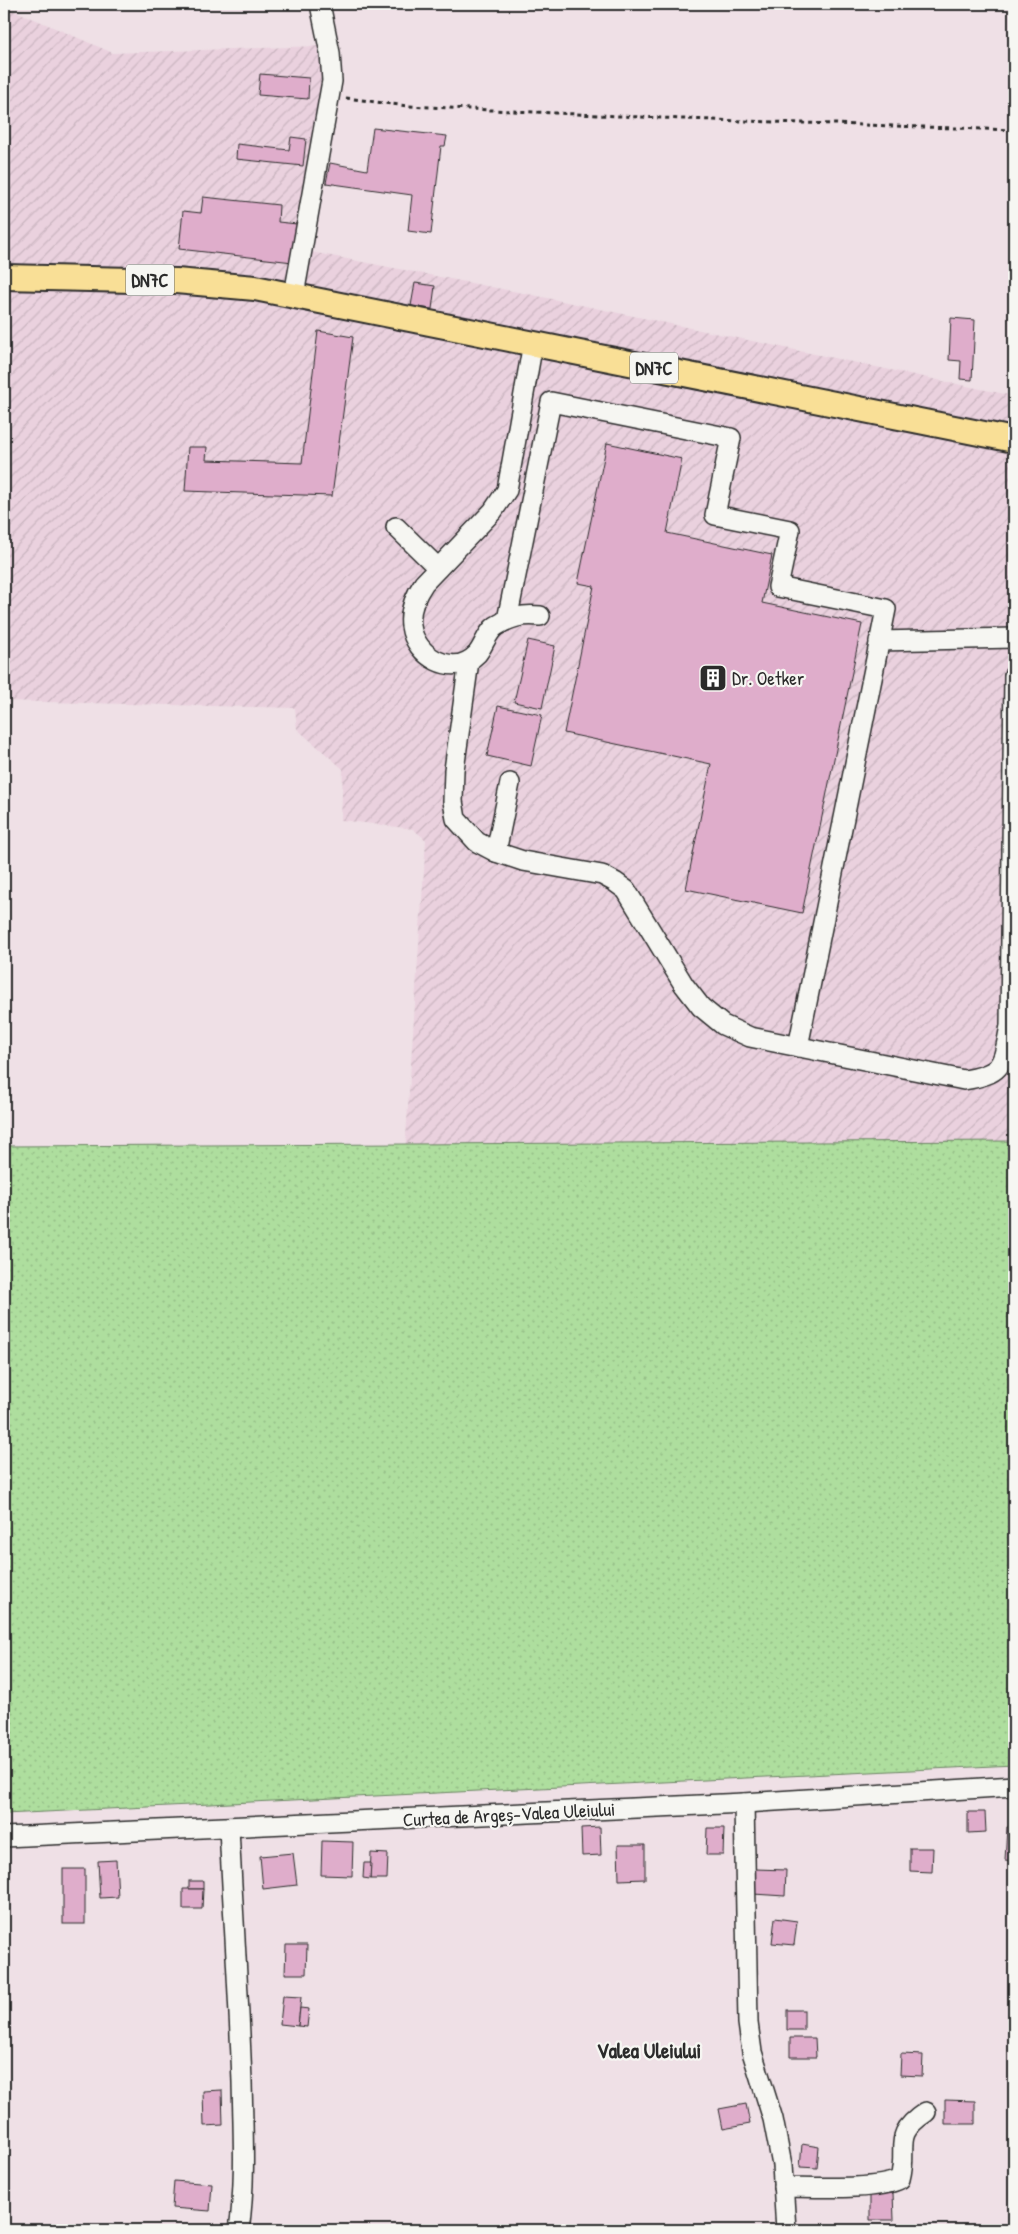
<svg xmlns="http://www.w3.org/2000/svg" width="1018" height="2234" font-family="'Patrick Hand',sans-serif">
	<defs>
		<pattern id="industrial-furrows" width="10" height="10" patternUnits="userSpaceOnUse" patternTransform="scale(1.25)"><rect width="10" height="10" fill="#ead1de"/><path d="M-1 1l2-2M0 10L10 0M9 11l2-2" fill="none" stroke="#c9b4bf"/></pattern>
		<pattern id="grass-dots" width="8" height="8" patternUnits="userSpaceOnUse" patternTransform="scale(1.25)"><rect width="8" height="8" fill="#aede9e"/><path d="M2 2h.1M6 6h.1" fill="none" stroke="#96bf88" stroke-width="1.8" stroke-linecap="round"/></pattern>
	</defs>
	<rect width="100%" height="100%" fill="#efe0e6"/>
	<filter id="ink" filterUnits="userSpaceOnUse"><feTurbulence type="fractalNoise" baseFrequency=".02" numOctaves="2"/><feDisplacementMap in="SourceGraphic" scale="10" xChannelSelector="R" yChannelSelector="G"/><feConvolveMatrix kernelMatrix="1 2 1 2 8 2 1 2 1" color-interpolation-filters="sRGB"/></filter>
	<g filter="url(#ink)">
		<path fill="url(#industrial-furrows)" d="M 4,6 L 113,53 L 319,46 L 327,79 L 311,252 L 533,295 L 1014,396 L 1014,1209 L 399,1241 L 426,840 L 413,829 L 341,820 L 343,769 L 297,729 L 295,708 L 4,701 Z"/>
		<path fill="url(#grass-dots)" stroke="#6c8464" d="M 1014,1141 L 1014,1765 L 4,1814 L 4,1146 Z"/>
		<g fill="#dfadcb" stroke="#2b2b2b">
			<path d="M 260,74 L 309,78 L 308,99 L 258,95 Z"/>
			<path d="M 373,128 L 447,136 L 445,146 L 441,146 L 431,234 L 408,231 L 412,195 L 326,183 L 330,163 L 367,170 Z"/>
			<path d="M 291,137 L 306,139 L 303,166 L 236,159 L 237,144 L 289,150 Z"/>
			<path d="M 203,197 L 279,205 L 278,222 L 297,224 L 293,262 L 179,249 L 183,211 L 201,213 Z"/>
			<path d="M 415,283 L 435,286 L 432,309 L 411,306 Z"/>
			<path d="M 951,318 L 975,320 L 972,380 L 960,379 L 961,361 L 949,360 Z"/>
			<path d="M 318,331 L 353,337 L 332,496 L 185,491 L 188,447 L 207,447 L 206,460 L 302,463 Z"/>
			<path d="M 607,443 L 682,459 L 667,533 L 772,555 L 762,603 L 862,624 L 802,913 L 686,889 L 711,764 L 564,733 L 594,586 L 578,583 Z"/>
			<path d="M 528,640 L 555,646 L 542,708 L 514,702 Z"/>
			<path d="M 498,706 L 542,715 L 531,766 L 487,756 Z"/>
			<path d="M 968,1812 L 985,1812 L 986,1832 L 968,1833 Z"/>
			<path d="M 600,1827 L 601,1855 L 582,1856 L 581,1828 Z"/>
			<path d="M 1007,1827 L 1014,1827 L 1014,1861 L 1005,1860 Z"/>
			<path d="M 707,1828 L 724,1828 L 723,1855 L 706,1855 Z"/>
			<path d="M 322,1841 L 353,1842 L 352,1876 L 321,1875 Z"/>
			<path d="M 618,1845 L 645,1845 L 645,1879 L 619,1880 Z"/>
			<path d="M 910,1848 L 933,1848 L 932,1872 L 910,1871 Z"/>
			<path d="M 293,1853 L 297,1885 L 263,1889 L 260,1856 Z"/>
			<path d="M 371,1853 L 388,1854 L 387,1879 L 370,1879 Z"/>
			<path d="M 116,1860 L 118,1897 L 100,1898 L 98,1861 Z"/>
			<path d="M 364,1863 L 371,1863 L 370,1879 L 363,1878 Z"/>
			<rect x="63" y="1869" width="22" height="55"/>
			<path d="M 755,1869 L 786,1870 L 785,1896 L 753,1894 Z"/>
			<rect x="189" y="1881" width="14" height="8"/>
			<path d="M 183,1889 L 203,1889 L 202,1909 L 183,1909 Z"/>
			<path d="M 775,1918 L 797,1921 L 794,1945 L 772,1943 Z"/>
			<path d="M 286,1945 L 307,1945 L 306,1974 L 285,1974 Z"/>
			<path d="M 283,1996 L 301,1997 L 298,2026 L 280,2024 Z"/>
			<path d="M 300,2008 L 309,2009 L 307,2027 L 298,2026 Z"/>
			<rect x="787" y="2010" width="17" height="20"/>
			<path d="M 790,2038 L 815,2038 L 816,2057 L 790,2057 Z"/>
			<path d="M 901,2054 L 923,2055 L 922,2076 L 900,2075 Z"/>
			<path d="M 222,2090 L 223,2125 L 204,2126 L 203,2091 Z"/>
			<path d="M 945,2100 L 975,2101 L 975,2124 L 945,2124 Z"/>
			<path d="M 746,2104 L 750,2124 L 723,2129 L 719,2109 Z"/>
			<path d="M 802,2144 L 819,2147 L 817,2168 L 800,2167 Z"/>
			<path d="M 174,2181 L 212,2184 L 210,2211 L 172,2208 Z"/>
			<path d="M 870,2193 L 893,2193 L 894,2220 L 870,2220 Z"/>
		</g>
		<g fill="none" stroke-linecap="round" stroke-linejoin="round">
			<defs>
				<g id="minor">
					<path d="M 294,295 L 332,81 L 330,53 L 320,4"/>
					<path d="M 533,343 L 507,490 L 493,511 L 424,583 C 415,596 409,610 411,626 C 415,656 453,679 477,654 C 484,646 487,632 496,626 C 511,617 523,614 540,616"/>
					<path d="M 396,527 L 438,568"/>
					<path d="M 507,620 L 551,402 L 731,438 L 715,515 L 790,530 L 778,587 L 886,609 L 798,1047"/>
					<path d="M 879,641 L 1014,638"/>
					<path d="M 469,661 L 454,770 L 453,801 L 456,819 L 477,842 L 496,852 L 510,783"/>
					<path d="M 496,852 L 523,861 L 602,875 L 615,882 L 626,890 L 684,985 L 701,1007 L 723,1025 L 750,1037 L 964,1080 C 1005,1073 1002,1065 1010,1026 L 1014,675"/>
					<path d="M 744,1803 L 748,2023 L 752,2052 L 773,2119 L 782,2165 L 786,2230"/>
					<path d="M 229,1827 C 233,1912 239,1997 242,2082 C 243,2131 246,2181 239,2230"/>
					<path d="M 4,1837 L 744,1803 L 1014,1786"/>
					<path d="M 783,2187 C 811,2187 877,2191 900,2179 C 909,2146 890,2136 926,2112"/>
				</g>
				<path id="major" d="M 4,277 L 176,281 L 255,288 L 1014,440"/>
			</defs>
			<use href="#minor" stroke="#2b2b2b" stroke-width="22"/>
			<use href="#major" stroke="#2b2b2b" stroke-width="28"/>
			<path stroke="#2b2b2b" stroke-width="3" stroke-dasharray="4 4" stroke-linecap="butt" d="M 346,98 L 407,106 L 683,119 L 1014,130"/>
			<use href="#minor" stroke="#f6f6f2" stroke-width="19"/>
			<use href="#major" stroke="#f9df96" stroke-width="24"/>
		</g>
	</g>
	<defs>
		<symbol id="building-square" viewBox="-11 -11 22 22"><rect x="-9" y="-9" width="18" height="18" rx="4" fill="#2b2b2b" stroke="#f6f6f2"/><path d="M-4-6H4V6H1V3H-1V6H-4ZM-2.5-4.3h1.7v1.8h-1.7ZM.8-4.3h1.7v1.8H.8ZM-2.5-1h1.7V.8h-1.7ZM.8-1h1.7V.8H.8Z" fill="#fff"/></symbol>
	</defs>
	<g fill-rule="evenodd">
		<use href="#building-square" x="697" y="662" width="32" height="32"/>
	</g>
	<g text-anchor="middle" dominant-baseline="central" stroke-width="4.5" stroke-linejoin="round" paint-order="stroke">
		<g fill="#f6f6f2" stroke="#686867" stroke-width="1">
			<rect x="126" y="264.5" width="48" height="31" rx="4"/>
			<rect x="630" y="352.5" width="48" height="31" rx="4"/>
		</g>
		<g font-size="18" font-weight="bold" fill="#2b2b2b">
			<text x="150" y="280">DN7C</text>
			<text x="654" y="368">DN7C</text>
		</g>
		<g font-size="19" fill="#2b2b2b" stroke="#f6f6f2" text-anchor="start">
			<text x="732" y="678">Dr. Oetker</text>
		</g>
		<g font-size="19" fill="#2b2b2b" stroke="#f6f6f2">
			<text transform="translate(509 1814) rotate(-3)">Curtea de Argeș-Valea Uleiului</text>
		</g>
		<g font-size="21" font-weight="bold" fill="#2b2b2b" stroke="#f6f6f2">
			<text x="649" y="2050">Valea Uleiului</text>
		</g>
	</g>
	<rect width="1018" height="2234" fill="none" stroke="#f6f6f2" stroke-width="20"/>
	<rect x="10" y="10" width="998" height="2214" fill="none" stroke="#2b2b2b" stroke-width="2" filter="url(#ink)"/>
</svg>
